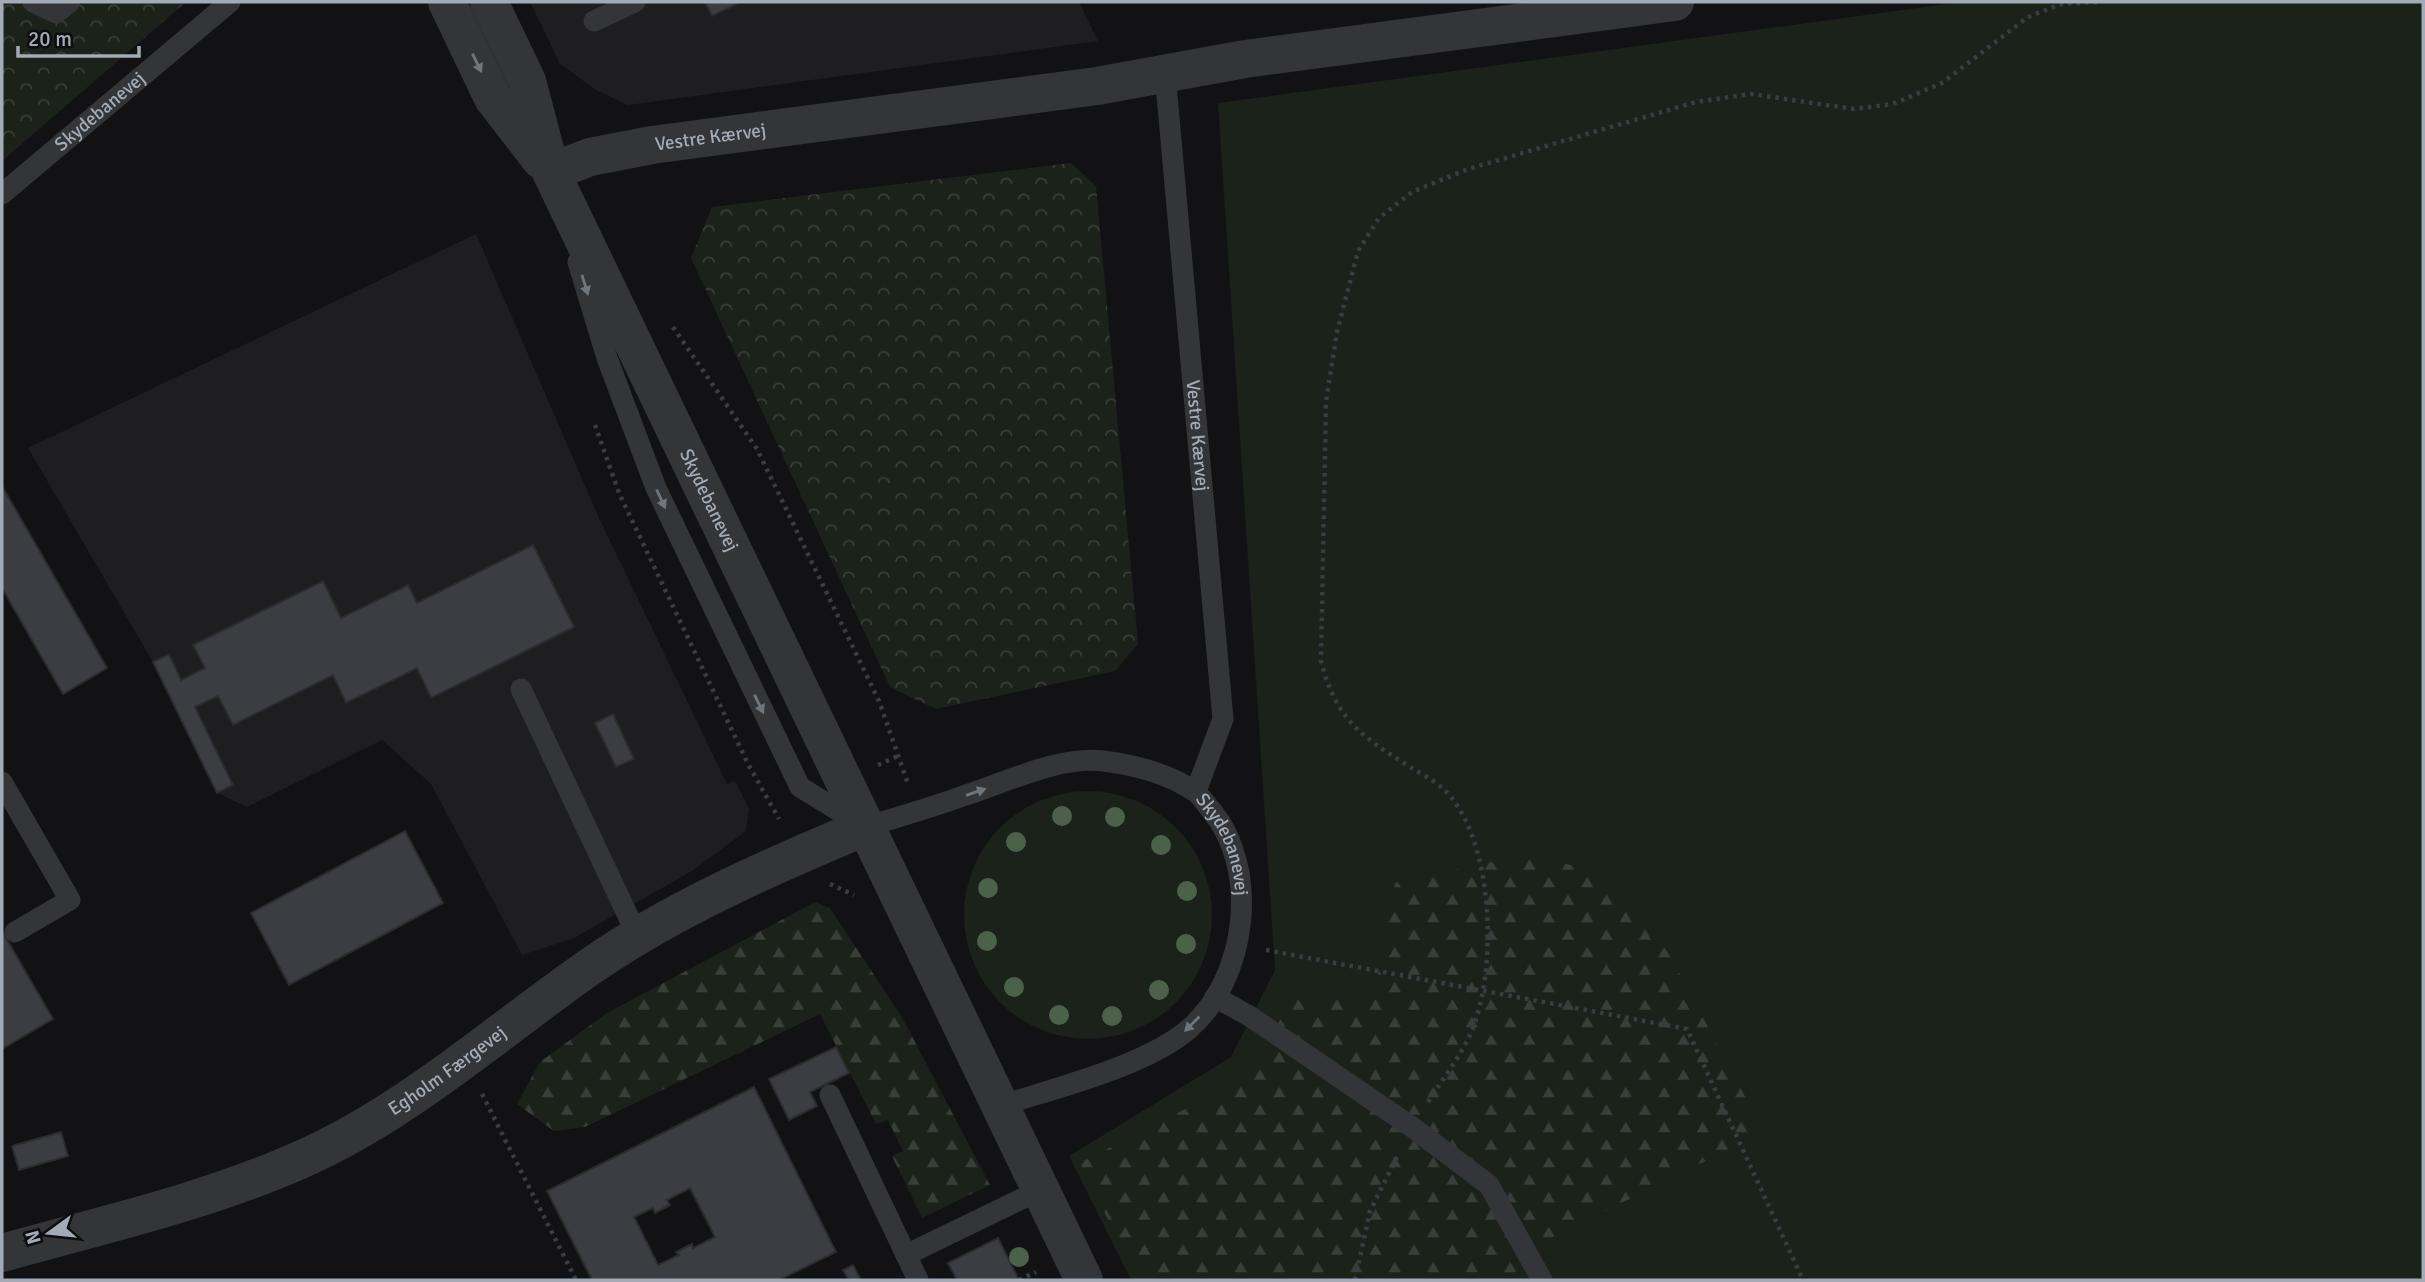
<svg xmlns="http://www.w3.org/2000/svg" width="2425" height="1282" font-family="Signika,sans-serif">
	<defs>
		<pattern id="forest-firs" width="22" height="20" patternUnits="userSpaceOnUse" patternTransform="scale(1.75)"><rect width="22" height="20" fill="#1a221a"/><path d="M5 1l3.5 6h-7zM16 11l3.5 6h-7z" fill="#383f39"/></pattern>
		<pattern id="park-crowns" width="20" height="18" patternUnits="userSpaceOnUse" patternTransform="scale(1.75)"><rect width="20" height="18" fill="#1a221a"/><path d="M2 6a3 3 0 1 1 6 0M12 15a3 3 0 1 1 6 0" fill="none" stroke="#383f39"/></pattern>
	</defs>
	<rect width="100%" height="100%" fill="#121214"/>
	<g fill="#1e1e21">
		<path d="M 530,2 L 1079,2 L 1098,41 L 628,105 L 596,90 L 560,64 Z"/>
		<path d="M 476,234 L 599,518 L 727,784 L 735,781 L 749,809 L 746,831 L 692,871 L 574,938 L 522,955 L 431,784 L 382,740 L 247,807 L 217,793 L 153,662 L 28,448 Z"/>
	</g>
	<g fill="#1a221a">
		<path d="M 1961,2 L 2423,2 L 2423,1280 L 1131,1280 L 1069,1156 L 1231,1057 L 1275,970 L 1218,103 Z"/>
		<circle cx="1088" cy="915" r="124"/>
	</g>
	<g fill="url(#forest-firs)">
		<path d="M 1528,854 L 1593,871 L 1647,913 L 1764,1132 L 1515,1256 L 1526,1280 L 1138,1280 L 1080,1163 L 1244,1079 L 1295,996 L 1374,995 L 1395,883 Z"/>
		<path d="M 815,902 L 830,908 L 903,1019 L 990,1185 L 922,1218 L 892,1156 L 903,1151 L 888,1120 L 876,1124 L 820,1014 L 585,1127 L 554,1131 L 517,1104 L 540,1062 L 607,1013 Z"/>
	</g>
	<g fill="url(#park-crowns)">
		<path d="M 2,2 L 186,2 L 2,161 Z"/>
		<path d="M 1071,163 L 1096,186 L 1138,644 L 1115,671 L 936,709 L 890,687 L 691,258 L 712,207 Z"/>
	</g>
	<g fill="#3c3d42" stroke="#2c2c30" stroke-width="2" fill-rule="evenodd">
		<path d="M 705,2 L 741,2 L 712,16 Z"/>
		<path d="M 2,486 L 107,668 L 63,694 L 2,588 Z"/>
		<path d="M 533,545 L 574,627 L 431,698 L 417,668 L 346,703 L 333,675 L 233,725 L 218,696 L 195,707 L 233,785 L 217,793 L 153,662 L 169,654 L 181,680 L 205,668 L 193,645 L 323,581 L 341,618 L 408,585 L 417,603 Z"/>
		<path d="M 613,714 L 634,759 L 616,767 L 595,723 Z"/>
		<path d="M 405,831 L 443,903 L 289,985 L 251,913 Z"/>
		<path d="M 2,931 L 53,1019 L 2,1049 Z"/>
		<path d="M 836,1047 L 849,1073 L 810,1092 L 817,1106 L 789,1120 L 769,1079 Z"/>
		<path d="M 754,1087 L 836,1252 L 779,1280 L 592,1280 L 547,1191 ZM 690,1188 L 715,1237 L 693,1248 L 692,1244 L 676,1252 L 679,1255 L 658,1265 L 634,1217 L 653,1208 L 655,1213 L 670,1205 L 667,1200 Z"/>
		<path d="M 61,1132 L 68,1156 L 19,1170 L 12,1146 Z"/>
		<path d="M 998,1238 L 1019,1280 L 957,1280 L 948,1263 Z"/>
		<path d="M 853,1265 L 861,1280 L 849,1280 L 843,1270 Z"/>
	</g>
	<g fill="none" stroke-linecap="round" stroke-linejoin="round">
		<g stroke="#393c40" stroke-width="4.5" stroke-dasharray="3.5 5" stroke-linecap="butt">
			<path d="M 673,327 L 757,449 L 879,701 L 908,784"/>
			<path d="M 595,425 L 619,493 L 748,764 L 779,819"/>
			<path d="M 878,765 L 900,755"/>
			<path d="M 830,884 L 854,895"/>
			<path d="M 1266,950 L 1687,1029 L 1803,1280"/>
			<path d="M 482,1094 L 576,1280"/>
			<path d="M 1428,1102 C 1441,1081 1457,1061 1468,1039 C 1499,978 1496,834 1441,787 C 1432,779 1420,773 1410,767 C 1361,736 1336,720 1321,661 L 1326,401 L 1337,332 L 1358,251 L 1379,218 L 1412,192 L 1468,169 L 1696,102 L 1751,94 L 1854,109 L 1893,104 L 1942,83 L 2028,17 L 2061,4 L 2102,2"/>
			<path d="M 1019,1280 L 1036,1272"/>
			<path d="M 1355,1280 L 1370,1211 L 1398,1155"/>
		</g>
		<g stroke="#333539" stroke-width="21">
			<path d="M 33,2 L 56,13 L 70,2"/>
			<path d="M 594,21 L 635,2"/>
			<path id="s1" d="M 1165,73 L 1223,719 L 1196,791"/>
			<path id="s2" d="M 2,194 L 230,2"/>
			<path id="s3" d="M 578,262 L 607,358 L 656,488 L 800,787 L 865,827 C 899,817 933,807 966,795 C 1009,781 1059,756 1104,761 C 1134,765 1169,774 1194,791 C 1201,795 1206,805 1212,811 C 1260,870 1247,978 1190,1028 C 1147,1066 1055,1088 1000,1106"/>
			<path d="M 521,689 L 638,937"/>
			<path d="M 2,782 L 70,900 L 15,932"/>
			<path d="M 1215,997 L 1251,1017 L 1412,1127 L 1489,1185 L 1542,1280"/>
			<path d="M 830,1095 L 918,1280"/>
			<path d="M 906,1255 L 1040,1190"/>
		</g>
		<g stroke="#333539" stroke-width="38">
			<path id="s4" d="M 551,172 L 590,157 L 652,145 L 1097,86 L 1245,59 L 1675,2"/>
			<path id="s5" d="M 2,1253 C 102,1225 205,1202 300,1160 C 407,1113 496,1032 591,966 C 675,908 772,866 865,827"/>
		</g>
		<g stroke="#333539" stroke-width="38">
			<path d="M 447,2 L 493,98 L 541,160"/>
			<path id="s6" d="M 489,2 L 527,81 L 551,172 L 1084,1280"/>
		</g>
	</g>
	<g fill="#4c614a">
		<circle cx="1062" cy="816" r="10"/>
		<circle cx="1115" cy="817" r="10"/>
		<circle cx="1016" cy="842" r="10"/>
		<circle cx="1161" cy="845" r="10"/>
		<circle cx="988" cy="888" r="10"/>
		<circle cx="1187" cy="891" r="10"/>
		<circle cx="987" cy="941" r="10"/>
		<circle cx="1186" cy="944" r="10"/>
		<circle cx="1014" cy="987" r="10"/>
		<circle cx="1159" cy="990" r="10"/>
		<circle cx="1059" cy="1015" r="10"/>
		<circle cx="1112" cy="1016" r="10"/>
		<circle cx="1019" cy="1257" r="10"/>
	</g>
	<defs><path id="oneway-solid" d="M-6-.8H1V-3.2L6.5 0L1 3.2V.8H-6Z" transform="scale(1.75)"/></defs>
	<g fill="#70767e">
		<use href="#oneway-solid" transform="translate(477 63) rotate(64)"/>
		<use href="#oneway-solid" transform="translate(585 285) rotate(73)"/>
		<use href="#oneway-solid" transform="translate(661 499) rotate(65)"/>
		<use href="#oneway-solid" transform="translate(759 704) rotate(64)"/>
		<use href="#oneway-solid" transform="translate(976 792) rotate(-19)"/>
		<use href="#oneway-solid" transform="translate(1192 1024) rotate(135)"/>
	</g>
	<g text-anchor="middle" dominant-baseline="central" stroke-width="6" stroke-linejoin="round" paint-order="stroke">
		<g font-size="19" fill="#a2abb6" stroke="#0d0d0f">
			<text stroke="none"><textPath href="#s2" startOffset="128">Skydebanevej</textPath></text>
			<text stroke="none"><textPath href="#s4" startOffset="164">Vestre Kærvej</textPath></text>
			<text stroke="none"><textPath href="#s1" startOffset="364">Vestre Kærvej</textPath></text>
			<text stroke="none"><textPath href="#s6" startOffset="546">Skydebanevej</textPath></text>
			<text stroke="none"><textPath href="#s3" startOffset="1055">Skydebanevej</textPath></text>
			<text stroke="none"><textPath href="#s5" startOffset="485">Egholm Færgevej</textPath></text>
		</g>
	</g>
	<rect width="2425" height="1282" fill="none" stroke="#a2abb6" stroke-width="7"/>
	<g transform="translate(49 1233) rotate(255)" stroke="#0d0d0f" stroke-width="5" paint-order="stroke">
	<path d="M0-5L12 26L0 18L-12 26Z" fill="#a2abb6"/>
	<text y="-10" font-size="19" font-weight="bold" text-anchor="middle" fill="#a2abb6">N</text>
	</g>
	<path d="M18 46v10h121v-10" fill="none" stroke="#a2abb6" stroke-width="3.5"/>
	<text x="28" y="46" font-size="21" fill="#a2abb6" stroke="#0d0d0f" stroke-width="5" paint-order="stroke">20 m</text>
</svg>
